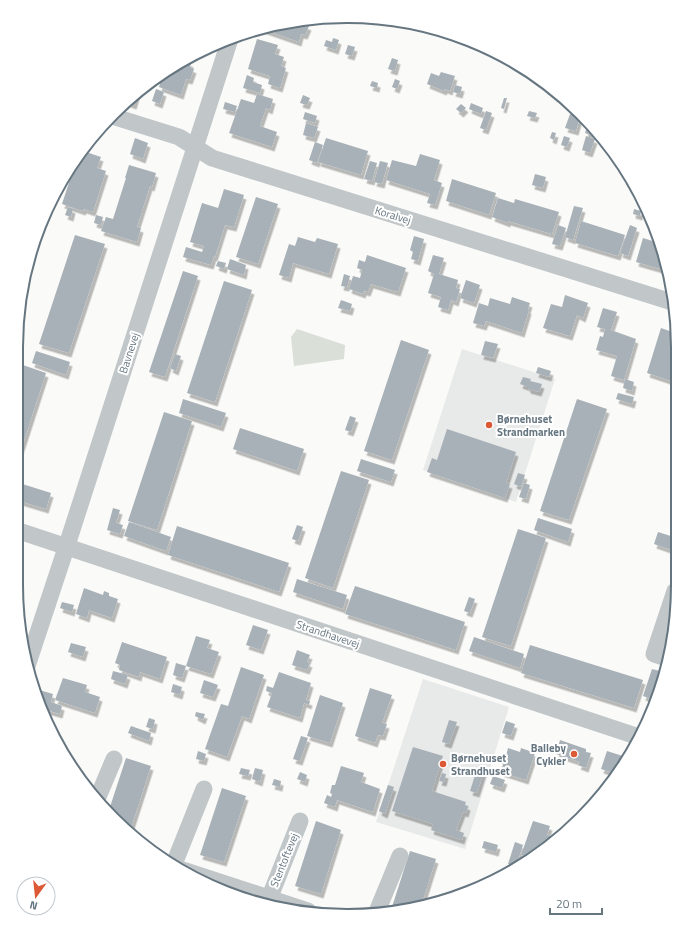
<svg xmlns="http://www.w3.org/2000/svg" width="694" height="932" font-family="'Titillium Web',sans-serif">
	<defs>
		<filter id="shadow"><feDropShadow dx="2.5" dy="4.5" stdDeviation="0" flood-color="#0004"/></filter>
	</defs>
	<rect width="100%" height="100%" fill="#fafaf8"/>
	<g fill="#e8e9e9">
		<path d="M 462,349 L 555,379 L 516,502 L 423,470 Z"/>
		<path d="M 423,679 L 509,707 L 465,849 L 376,822 Z"/>
	</g>
	<path fill="#dadfd7" d="M 297,329 L 345,345 L 344,359 L 294,366 L 291,337 Z"/>
	<g fill="#a8b1b7" filter="url(#shadow)">
		<path d="M 302,21 L 305,22 L 304,24 L 309,26 L 305,35 L 301,34 L 299,42 L 259,28 Z"/>
		<path d="M 333,38 L 339,40 L 336,50 L 324,46 L 326,40 L 332,42 Z"/>
		<path d="M 257,39 L 278,45 L 275,54 L 284,57 L 281,66 L 286,68 L 280,88 L 268,84 L 270,76 L 248,69 Z"/>
		<path d="M 348,45 L 355,47 L 352,56 L 345,54 Z"/>
		<path d="M 392,58 L 398,60 L 395,71 L 388,69 Z"/>
		<path d="M 185,60 L 191,63 L 190,67 L 194,69 L 190,80 L 186,79 L 181,95 L 159,87 L 163,73 Z"/>
		<path d="M 441,72 L 455,76 L 450,91 L 445,89 L 444,91 L 427,84 L 431,73 L 439,76 Z"/>
		<path d="M 247,75 L 254,78 L 253,82 L 262,85 L 260,93 L 243,88 Z"/>
		<path d="M 395,79 L 400,81 L 397,89 L 392,87 Z"/>
		<path d="M 372,81 L 378,83 L 377,88 L 370,86 Z"/>
		<path d="M 455,85 L 462,87 L 460,94 L 453,92 Z"/>
		<path d="M 156,89 L 164,92 L 160,104 L 152,101 Z"/>
		<path d="M 138,92 L 134,105 L 128,103 Z"/>
		<path d="M 257,94 L 273,99 L 270,110 L 266,108 L 260,126 L 277,132 L 272,147 L 229,133 L 241,99 L 254,103 Z"/>
		<path d="M 303,95 L 310,98 L 307,105 L 300,103 Z"/>
		<path d="M 504,98 L 507,98 L 504,109 L 501,108 Z"/>
		<path d="M 225,102 L 237,106 L 235,112 L 223,109 Z"/>
		<path d="M 471,103 L 483,108 L 481,114 L 469,109 Z"/>
		<path d="M 461,104 L 466,108 L 461,113 L 456,109 Z"/>
		<path d="M 486,111 L 492,113 L 486,130 L 480,128 Z"/>
		<path d="M 529,111 L 537,113 L 535,118 L 527,116 Z"/>
		<path d="M 305,112 L 317,116 L 315,123 L 303,119 Z"/>
		<path d="M 570,114 L 580,117 L 576,131 L 565,128 Z"/>
		<path d="M 306,123 L 318,127 L 314,138 L 303,135 Z"/>
		<path d="M 587,127 L 592,129 L 590,135 L 585,133 Z"/>
		<path d="M 552,132 L 556,133 L 554,140 L 550,138 Z"/>
		<path d="M 564,136 L 570,138 L 567,147 L 561,145 Z"/>
		<path d="M 586,136 L 595,139 L 590,153 L 582,150 Z"/>
		<path d="M 135,138 L 148,143 L 143,159 L 130,154 Z"/>
		<path d="M 326,138 L 368,151 L 361,175 L 318,162 Z"/>
		<path d="M 315,142 L 323,145 L 317,163 L 309,160 Z"/>
		<path d="M 83,151 L 101,157 L 97,168 L 106,171 L 93,212 L 84,209 L 83,211 L 62,204 L 77,158 Z"/>
		<path d="M 420,154 L 440,160 L 434,180 L 442,183 L 435,205 L 427,203 L 430,194 L 386,180 L 392,160 L 416,166 Z"/>
		<path d="M 370,161 L 377,163 L 372,181 L 364,179 Z"/>
		<path d="M 380,161 L 388,163 L 382,184 L 374,182 Z"/>
		<path d="M 129,165 L 156,173 L 152,187 L 150,186 L 137,227 L 141,228 L 137,242 L 101,231 L 106,217 L 113,219 L 126,178 L 125,178 Z"/>
		<path d="M 535,174 L 546,177 L 543,188 L 532,185 Z"/>
		<path d="M 452,179 L 496,193 L 489,215 L 446,201 Z"/>
		<path d="M 224,189 L 244,195 L 234,227 L 225,225 L 215,257 L 214,256 L 211,265 L 183,257 L 186,247 L 202,252 L 204,246 L 190,242 L 202,203 L 218,208 Z"/>
		<path d="M 256,197 L 278,204 L 258,264 L 236,257 Z"/>
		<path d="M 498,198 L 514,203 L 515,199 L 559,212 L 552,234 L 508,221 L 508,223 L 492,217 Z"/>
		<path d="M 574,206 L 583,208 L 573,240 L 565,237 Z"/>
		<path d="M 68,207 L 73,209 L 71,217 L 65,215 Z"/>
		<path d="M 634,209 L 641,211 L 640,216 L 633,214 Z"/>
		<path d="M 96,215 L 103,217 L 101,225 L 94,223 Z"/>
		<path d="M 581,221 L 625,235 L 618,256 L 575,243 Z"/>
		<path d="M 558,225 L 566,228 L 560,246 L 552,244 Z"/>
		<path d="M 630,225 L 637,228 L 628,256 L 620,253 Z"/>
		<path d="M 75,235 L 105,244 L 69,353 L 39,344 Z"/>
		<path d="M 414,236 L 424,239 L 418,261 L 411,259 L 413,252 L 410,250 Z"/>
		<path d="M 298,237 L 315,242 L 317,238 L 338,244 L 329,274 L 293,263 L 289,278 L 279,275 L 289,244 L 295,246 Z"/>
		<path d="M 643,238 L 659,243 L 667,271 L 636,262 Z"/>
		<path d="M 367,255 L 406,268 L 398,292 L 371,284 L 368,292 L 364,291 L 363,294 L 349,289 L 353,276 L 360,278 L 362,270 L 357,268 L 359,260 L 365,262 Z"/>
		<path d="M 433,255 L 444,258 L 439,274 L 458,280 L 456,288 L 460,289 L 456,302 L 451,300 L 448,310 L 438,307 L 441,297 L 428,293 L 434,274 L 428,271 Z"/>
		<path d="M 230,259 L 246,265 L 244,275 L 227,269 Z"/>
		<path d="M 218,261 L 226,263 L 224,269 L 216,266 Z"/>
		<path d="M 183,271 L 198,276 L 165,377 L 149,372 Z"/>
		<path d="M 344,274 L 350,276 L 347,287 L 341,286 Z"/>
		<path d="M 466,280 L 480,285 L 474,303 L 460,298 Z"/>
		<path d="M 224,281 L 252,290 L 215,402 L 187,393 Z"/>
		<path d="M 565,295 L 588,303 L 583,318 L 577,315 L 570,336 L 543,328 L 551,304 L 562,307 Z"/>
		<path d="M 512,297 L 530,303 L 528,309 L 529,310 L 522,333 L 486,321 L 484,326 L 473,323 L 479,303 L 488,306 L 490,298 L 510,304 Z"/>
		<path d="M 341,300 L 352,304 L 350,311 L 338,308 Z"/>
		<path d="M 603,308 L 617,312 L 611,330 L 636,339 L 624,380 L 611,376 L 617,356 L 596,350 L 600,336 L 603,337 L 605,329 L 597,327 Z"/>
		<path d="M 661,328 L 675,333 L 676,368 L 671,381 L 647,373 Z"/>
		<path d="M 401,340 L 429,350 L 392,460 L 364,451 Z"/>
		<path d="M 485,341 L 498,344 L 493,358 L 481,355 Z"/>
		<path d="M 36,351 L 70,362 L 66,375 L 32,363 Z"/>
		<path d="M 175,354 L 181,356 L 176,371 L 170,368 Z"/>
		<path d="M 17,363 L 46,373 L 17,462 L 16,462 Z"/>
		<path d="M 538,367 L 551,371 L 549,377 L 536,373 Z"/>
		<path d="M 523,377 L 531,379 L 530,381 L 542,384 L 539,392 L 528,389 L 528,387 L 520,384 Z"/>
		<path d="M 625,379 L 634,382 L 632,391 L 623,388 Z"/>
		<path d="M 618,393 L 634,397 L 632,404 L 616,399 Z"/>
		<path d="M 183,399 L 226,413 L 221,427 L 179,413 Z"/>
		<path d="M 577,399 L 607,409 L 569,520 L 540,511 Z"/>
		<path d="M 164,412 L 192,421 L 157,530 L 128,521 Z"/>
		<path d="M 350,416 L 356,418 L 351,432 L 345,430 Z"/>
		<path d="M 240,428 L 304,449 L 297,471 L 233,449 Z"/>
		<path d="M 447,429 L 516,452 L 506,483 L 510,484 L 505,498 L 427,472 L 432,458 L 437,460 Z"/>
		<path d="M 361,459 L 395,470 L 391,482 L 357,471 Z"/>
		<path d="M 341,471 L 369,480 L 333,588 L 305,578 Z"/>
		<path d="M 518,473 L 525,475 L 521,487 L 514,484 Z"/>
		<path d="M 16,482 L 51,493 L 46,509 L 16,500 Z"/>
		<path d="M 524,483 L 530,485 L 526,499 L 519,497 Z"/>
		<path d="M 113,508 L 120,510 L 116,523 L 123,525 L 120,534 L 107,530 Z"/>
		<path d="M 538,518 L 572,529 L 568,542 L 534,530 Z"/>
		<path d="M 129,522 L 171,537 L 166,551 L 124,536 Z"/>
		<path d="M 297,525 L 303,527 L 298,541 L 292,539 Z"/>
		<path d="M 177,526 L 289,563 L 279,592 L 168,555 Z"/>
		<path d="M 518,529 L 546,538 L 511,646 L 482,637 Z"/>
		<path d="M 658,532 L 677,538 L 677,552 L 654,544 Z"/>
		<path d="M 297,579 L 347,595 L 343,609 L 293,592 Z"/>
		<path d="M 355,586 L 465,622 L 456,650 L 345,614 Z"/>
		<path d="M 84,588 L 103,595 L 104,591 L 109,593 L 109,596 L 118,599 L 112,618 L 89,610 L 87,618 L 76,614 Z"/>
		<path d="M 469,597 L 475,599 L 470,613 L 464,611 Z"/>
		<path d="M 62,602 L 74,605 L 72,612 L 60,608 Z"/>
		<path d="M 253,625 L 268,630 L 261,650 L 246,645 Z"/>
		<path d="M 196,636 L 210,640 L 207,648 L 219,652 L 211,674 L 186,666 Z"/>
		<path d="M 474,637 L 524,654 L 520,668 L 469,651 Z"/>
		<path d="M 122,642 L 167,657 L 160,679 L 140,672 L 139,677 L 119,670 L 120,665 L 115,663 Z"/>
		<path d="M 71,643 L 86,647 L 83,657 L 68,652 Z"/>
		<path d="M 530,645 L 643,680 L 634,708 L 521,673 Z"/>
		<path d="M 297,650 L 310,655 L 307,662 L 310,663 L 307,670 L 292,665 Z"/>
		<path d="M 176,663 L 186,666 L 182,678 L 173,675 Z"/>
		<path d="M 241,667 L 264,675 L 249,719 L 242,716 L 227,757 L 205,749 L 221,704 L 228,706 Z"/>
		<path d="M 652,669 L 660,671 L 651,699 L 643,696 Z"/>
		<path d="M 113,671 L 128,675 L 125,684 L 111,679 Z"/>
		<path d="M 279,672 L 311,683 L 306,700 L 310,701 L 309,705 L 304,703 L 300,718 L 267,707 L 272,693 L 266,691 L 267,686 L 273,688 Z"/>
		<path d="M 63,678 L 87,685 L 85,692 L 100,697 L 95,713 L 55,700 Z"/>
		<path d="M 204,680 L 218,685 L 213,697 L 200,693 Z"/>
		<path d="M 173,684 L 182,687 L 180,695 L 171,692 Z"/>
		<path d="M 370,688 L 392,695 L 382,723 L 387,724 L 383,736 L 378,735 L 375,743 L 355,736 Z"/>
		<path d="M 36,689 L 53,694 L 51,702 L 62,706 L 60,714 L 43,709 L 36,691 Z"/>
		<path d="M 320,695 L 343,703 L 330,743 L 307,736 Z"/>
		<path d="M 196,712 L 205,714 L 203,720 L 195,716 Z"/>
		<path d="M 149,718 L 155,720 L 153,729 L 146,727 Z"/>
		<path d="M 449,720 L 457,722 L 449,744 L 442,742 Z"/>
		<path d="M 506,721 L 515,724 L 511,736 L 502,733 Z"/>
		<path d="M 131,726 L 151,733 L 149,741 L 128,733 Z"/>
		<path d="M 301,736 L 308,738 L 300,761 L 293,759 Z"/>
		<path d="M 560,740 L 586,749 L 586,752 L 591,753 L 586,768 L 578,765 L 580,762 L 556,754 Z"/>
		<path d="M 413,747 L 443,756 L 432,791 L 466,802 L 465,805 L 468,806 L 466,813 L 463,812 L 456,830 L 464,833 L 462,840 L 431,830 L 433,824 L 392,811 Z"/>
		<path d="M 508,748 L 520,752 L 521,748 L 535,753 L 526,780 L 501,772 L 503,764 L 501,763 L 503,755 L 506,756 Z"/>
		<path d="M 198,751 L 206,754 L 204,761 L 196,759 Z"/>
		<path d="M 607,751 L 629,758 L 617,774 L 601,769 Z"/>
		<path d="M 126,758 L 151,766 L 130,831 L 125,829 L 109,810 Z"/>
		<path d="M 341,766 L 364,773 L 361,782 L 380,789 L 373,812 L 337,800 L 335,807 L 324,803 L 327,795 L 331,797 L 332,794 L 330,793 L 332,785 L 335,785 Z"/>
		<path d="M 241,768 L 250,770 L 248,776 L 239,774 Z"/>
		<path d="M 255,768 L 263,770 L 260,782 L 252,779 Z"/>
		<path d="M 477,769 L 484,771 L 477,793 L 470,791 Z"/>
		<path d="M 300,772 L 307,775 L 305,782 L 297,779 Z"/>
		<path d="M 442,773 L 446,774 L 444,782 L 439,781 Z"/>
		<path d="M 493,776 L 505,780 L 502,788 L 490,784 Z"/>
		<path d="M 274,779 L 281,781 L 280,787 L 272,785 Z"/>
		<path d="M 388,785 L 394,787 L 385,814 L 379,811 Z"/>
		<path d="M 222,788 L 246,796 L 224,862 L 200,855 Z"/>
		<path d="M 316,821 L 341,830 L 321,894 L 295,886 Z"/>
		<path d="M 533,821 L 550,826 L 547,835 L 558,838 L 548,848 L 531,858 L 521,855 Z"/>
		<path d="M 484,841 L 498,845 L 496,852 L 482,848 Z"/>
		<path d="M 515,842 L 523,845 L 516,866 L 508,864 Z"/>
		<path d="M 410,851 L 436,859 L 422,903 L 391,910 Z"/>
	</g>
	<g fill="none" stroke-linecap="round" stroke-linejoin="round">
		<g stroke="#c1c6c9" stroke-width="17">
			<path d="M 115,117 L 179,137 L 212,158 L 675,303"/>
			<path d="M 16,530 L 639,737"/>
			<path d="M 669,659 L 654,654 L 675,591 L 677,590"/>
			<path d="M 27,666 L 69,539 L 230,39"/>
			<path d="M 98,797 L 114,759"/>
			<path d="M 174,864 L 204,789"/>
			<path d="M 183,870 L 308,911"/>
			<path d="M 267,904 L 300,821"/>
			<path d="M 376,914 L 400,856"/>
		</g>
	</g>
	<g fill="#dd5835" stroke="#fff" stroke-width="1.5">
		<circle cx="489" cy="425" r="4"/>
		<circle cx="574" cy="754" r="4"/>
		<circle cx="443" cy="764" r="4"/>
	</g>
	<g text-anchor="middle" dominant-baseline="central" stroke-width="4" stroke-linejoin="round" paint-order="stroke">
		<g font-size="11" fill="#667681" stroke="#fff">
			<text transform="translate(393 215) rotate(17)">Koralvej</text>
			<text transform="translate(129 353) rotate(-72)">Bavnevej</text>
			<text transform="translate(328 634) rotate(18)">Strandhavevej</text>
			<text transform="translate(284 860) rotate(-68)">Stentoftevej</text>
		</g>
		<g font-size="11" font-weight="bold" fill="#667681" stroke="#fff" text-anchor="start">
			<text x="497" y="419">Børnehuset<tspan x="497" dy="13">Strandmarken</tspan></text>
			<text x="566" y="748" text-anchor="end">Balleby<tspan x="566" dy="13">Cykler</tspan></text>
			<text x="451" y="758">Børnehuset<tspan x="451" dy="13">Strandhuset</tspan></text>
		</g>
	</g>
	<path d="M0 0H694V932H0ZM347 23H347A324 324 0 0 1 671 347V585A324 324 0 0 1 347 909H347A324 324 0 0 1 23 585V347A324 324 0 0 1 347 23Z" fill="#fff" fill-rule="evenodd"/>
	<path fill="none" stroke="#667681" stroke-width="2" d="M347 23H347A324 324 0 0 1 671 347V585A324 324 0 0 1 347 909H347A324 324 0 0 1 23 585V347A324 324 0 0 1 347 23Z"/>
	<g transform="translate(36 896) rotate(195)"><circle r="19" fill="#ffffff" stroke="#c2c8cd"/>
	<path d="M0-3L7 15L0 10L-7 15Z" fill="#dd5835"/>
	<text y="-6" font-size="11" font-weight="bold" text-anchor="middle" fill="#667681">N</text>
	</g>
	<path d="M550 908v6h52v-6" fill="none" stroke="#667681" stroke-width="2"/>
	<text x="556" y="908" font-size="12" fill="#667681" stroke="#ffffff" stroke-width="3" paint-order="stroke">20 m</text>
</svg>
